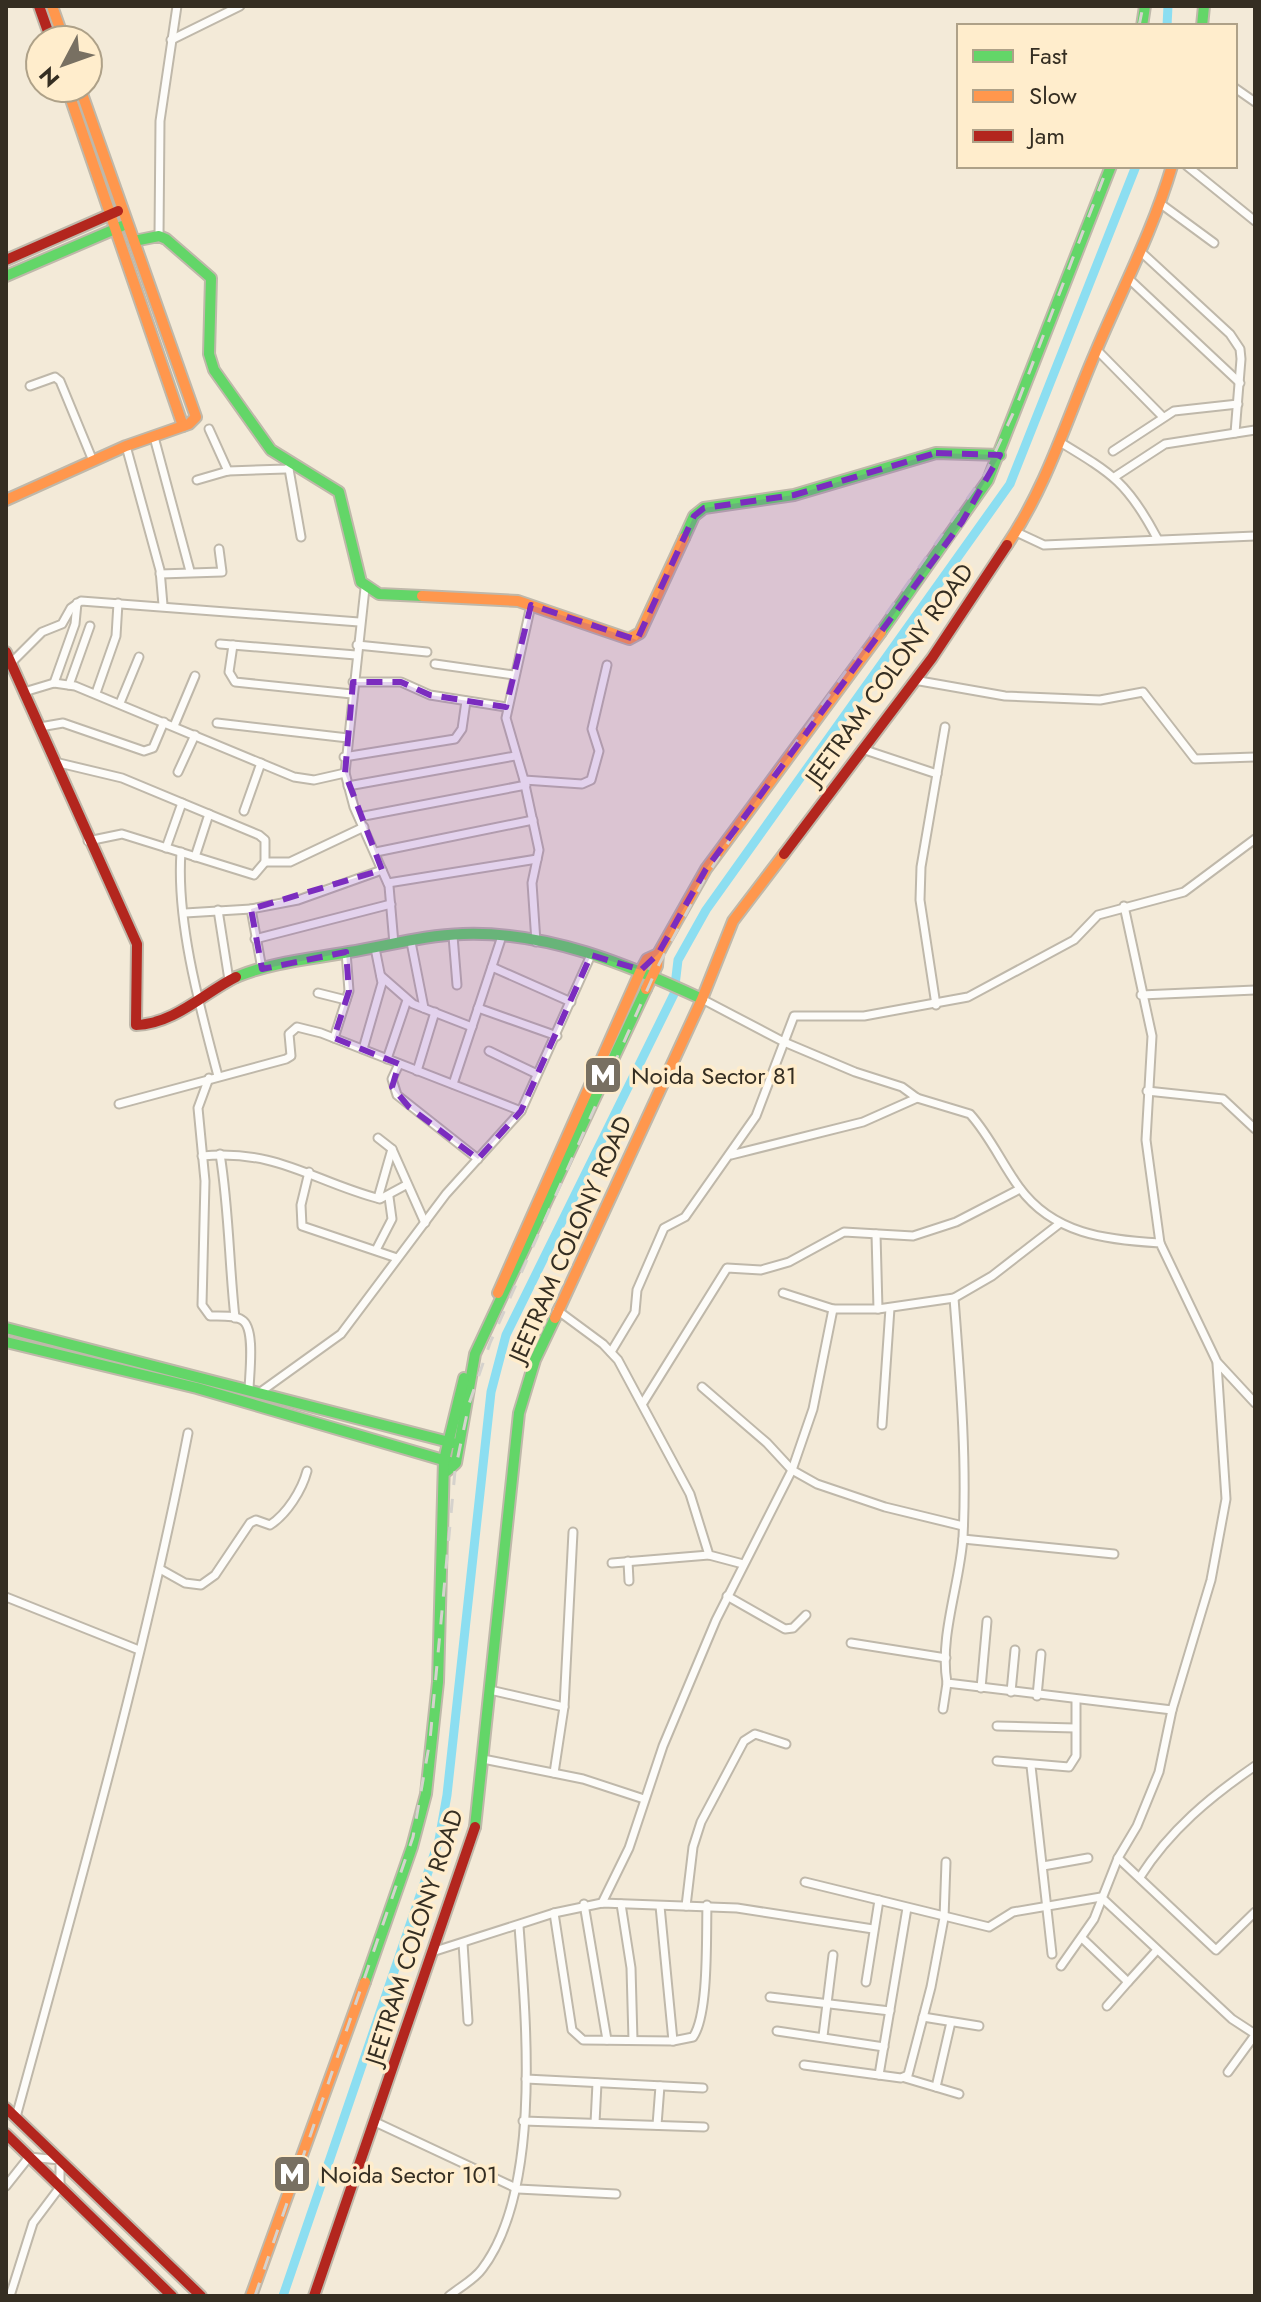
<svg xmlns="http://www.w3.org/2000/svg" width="1261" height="2302" font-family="Jost,sans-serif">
	<rect width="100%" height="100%" fill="#f3ead8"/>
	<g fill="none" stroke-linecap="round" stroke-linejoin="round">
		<g stroke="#8cdef1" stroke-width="9">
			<path d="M 1167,26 L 1168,6"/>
			<path d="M 283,2296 L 439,1840 L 447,1795 L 491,1392 L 506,1335 L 674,994 L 678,960 L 706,910 L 1010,484 L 1136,166"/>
		</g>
		<defs>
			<g id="street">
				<path d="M 171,40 L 240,6"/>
				<path d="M 1235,88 L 1255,102"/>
				<path d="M 1187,166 L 1255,221"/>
				<path d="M 1161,204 L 1214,243"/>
				<path d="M 159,236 L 160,121 L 177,6"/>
				<path d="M 1140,251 L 1230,334 L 1240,349 L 1241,359 L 1235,433"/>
				<path d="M 1128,278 L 1240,383"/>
				<path d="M 1097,350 L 1162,416"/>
				<path d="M 30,386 L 55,377 L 60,381 L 93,461"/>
				<path d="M 209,429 L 228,471"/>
				<path d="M 154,437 L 190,571"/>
				<path d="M 1060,442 C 1113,474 1128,483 1157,538"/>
				<path d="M 126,446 L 160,570 L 163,605"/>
				<path d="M 1113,451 L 1174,411 L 1238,404"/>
				<path d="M 289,469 L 301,537"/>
				<path d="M 1116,476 L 1165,444 L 1255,430"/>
				<path d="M 197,480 L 228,471 L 286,469 L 295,464"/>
				<path d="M 1016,532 L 1044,545 L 1255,536"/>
				<path d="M 160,574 L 222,572 L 219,549"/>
				<path d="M 365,588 L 345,773 L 354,807 L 389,886 L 394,944"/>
				<path d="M 531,605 L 506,718 L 524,780 L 539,850 L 532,883 L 536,942"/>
				<path d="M 220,644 L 356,655"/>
				<path d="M 233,645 L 229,672 L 235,682 L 352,694"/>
				<path d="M 357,645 L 427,652"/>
				<path d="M 11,663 L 42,632 L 62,624 L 71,608 L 81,601 L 359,622"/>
				<path d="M 435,664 L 514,675"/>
				<path d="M 914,680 L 1005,696 L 1100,700 L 1143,692 L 1195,759 L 1255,757"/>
				<path d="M 353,682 L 401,682 L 430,695 L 506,707"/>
				<path d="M 54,683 L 75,624 L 77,603"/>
				<path d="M 69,685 L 90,626"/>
				<path d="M 24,692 L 54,683 L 75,686 L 294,777 L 314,780 L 345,773"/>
				<path d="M 96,693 L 116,636 L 118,603"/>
				<path d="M 120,703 L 139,657"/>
				<path d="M 217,723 L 348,738"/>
				<path d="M 174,726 L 195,676"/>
				<path d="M 40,727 L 63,723 L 144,751 L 153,748 L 164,722"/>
				<path d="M 862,749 L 937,774"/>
				<path d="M 344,757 L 455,739 L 462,729 L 466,701"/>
				<path d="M 55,762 L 122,778 L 259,835 L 265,840 L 265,862 L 254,875 L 122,834 L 88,841"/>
				<path d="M 178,772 L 195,735"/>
				<path d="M 524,780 L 582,784 L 591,780 L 599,751 L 592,729 L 607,665"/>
				<path d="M 348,786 L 515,756"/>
				<path d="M 244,811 L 261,763"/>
				<path d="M 359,817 L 526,785"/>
				<path d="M 166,848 L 182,803"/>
				<path d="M 181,852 C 176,922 200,1008 218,1076"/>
				<path d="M 376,852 L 533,820"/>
				<path d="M 195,857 L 209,814"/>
				<path d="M 265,862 L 290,862 L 364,827"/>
				<path d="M 388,883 L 537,859"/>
				<path d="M 1124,906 L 1152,1036 L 1146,1140 L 1160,1243"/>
				<path d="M 218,910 L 229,980"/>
				<path d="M 185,913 L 251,909"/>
				<path d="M 453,936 L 457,985"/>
				<path d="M 255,939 L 391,904"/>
				<path d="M 411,942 L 424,1008"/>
				<path d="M 492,967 L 571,1002"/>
				<path d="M 262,969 L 251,909 L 298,900 L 382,870"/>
				<path d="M 381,976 L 413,1004 L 472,1027"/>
				<path d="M 318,993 L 346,1000"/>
				<path d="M 1141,995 L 1255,990"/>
				<path d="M 702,999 L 784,1042 L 855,1072 L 902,1087 L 917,1098 L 970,1114 C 990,1136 1002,1164 1019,1187 C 1053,1234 1106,1240 1160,1243 L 1217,1362 L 1255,1403"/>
				<path d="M 936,1005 L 920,900 L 921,867 L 945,727"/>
				<path d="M 478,1008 L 557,1036"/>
				<path d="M 334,1038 L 349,991 L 346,952"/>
				<path d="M 363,1049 L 382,983 L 375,948"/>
				<path d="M 489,1051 L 537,1074"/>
				<path d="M 387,1059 L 407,1000"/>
				<path d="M 399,1064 L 392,1079 L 397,1095 L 478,1159"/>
				<path d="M 417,1071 L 435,1012"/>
				<path d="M 209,1078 L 198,1108 L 205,1181 L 202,1305 L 210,1316 C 219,1316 235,1315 242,1320 C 256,1328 249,1376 249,1391"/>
				<path d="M 453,1084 L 502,936"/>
				<path d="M 1147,1091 L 1223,1099 L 1255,1129"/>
				<path d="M 119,1104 L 286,1059 L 291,1056 L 289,1034 L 297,1027 L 321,1033 L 521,1111"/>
				<path d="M 378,1138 L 392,1149 L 425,1223"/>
				<path d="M 220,1154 C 229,1209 229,1263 235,1318"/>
				<path d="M 731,1155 L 863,1122 L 917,1098"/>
				<path d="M 202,1156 C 278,1149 312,1181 380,1199 L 406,1185"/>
				<path d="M 309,1172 L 301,1205 L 302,1226 L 397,1258"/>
				<path d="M 378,1198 L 392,1149"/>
				<path d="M 876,1234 L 878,1309 L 954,1298 L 992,1276 L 1059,1224"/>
				<path d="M 376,1250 L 392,1219 L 389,1197"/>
				<path d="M 783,1293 L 833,1309 L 878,1309"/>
				<path d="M 954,1298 C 960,1377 967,1457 963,1537 C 960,1584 939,1636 947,1683 L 1172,1710"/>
				<path d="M 557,1310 L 603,1344 L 618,1360 L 690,1494 L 709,1555 L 743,1564"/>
				<path d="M 611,1352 L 635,1312 L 637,1290 L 664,1228 L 685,1217 L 756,1116 L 794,1016 L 864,1016 L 968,997 L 1074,940 L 1098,915 L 1184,892 L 1255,839"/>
				<path d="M 702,1387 L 767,1443 L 792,1470 L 817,1484 L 885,1507 L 963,1526"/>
				<path d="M 259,1393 L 341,1334 L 446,1194 L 521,1111 L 591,955"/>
				<path d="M 643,1403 L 727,1268 L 761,1270 L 789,1262 L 844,1232 L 913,1236 L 956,1222 L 1020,1189"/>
				<path d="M 882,1425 L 890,1308"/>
				<path d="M 963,1539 L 1114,1554"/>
				<path d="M 628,1561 L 629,1581"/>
				<path d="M 612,1563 L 709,1555"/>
				<path d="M 160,1569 L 185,1583 L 201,1585 L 215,1575 L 250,1523 L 256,1520 L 270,1525 C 287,1514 302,1490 307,1471"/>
				<path d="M 727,1596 L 785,1629 L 793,1628 L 806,1615"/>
				<path d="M 6,1597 L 139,1650"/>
				<path d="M 851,1643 L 946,1658"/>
				<path d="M 981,1688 L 987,1621"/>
				<path d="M 490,1690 L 564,1707"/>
				<path d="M 1011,1692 L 1015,1650"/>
				<path d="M 1037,1696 L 1041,1654"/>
				<path d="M 943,1709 L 947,1683"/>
				<path d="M 997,1726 L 1075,1728"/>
				<path d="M 483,1759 L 583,1779 L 644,1799"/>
				<path d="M 997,1761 L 1069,1767 L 1076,1756 L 1076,1701"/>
				<path d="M 1031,1766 L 1052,1954"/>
				<path d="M 554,1773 L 564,1707 L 573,1532"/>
				<path d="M 1118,1858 L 1216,1950 L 1255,1912"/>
				<path d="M 1043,1866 L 1088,1858"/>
				<path d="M 1140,1877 C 1170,1830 1210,1797 1255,1766"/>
				<path d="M 805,1882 L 989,1927 L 1013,1912 L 1101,1897 L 1232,2019 L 1255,2034"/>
				<path d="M 602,1903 L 629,1848 L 663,1746 L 716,1620 L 792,1470 L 813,1409 L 833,1309"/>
				<path d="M 584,1904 L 607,2040"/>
				<path d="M 621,1904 L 631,1968 L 633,2040"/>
				<path d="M 686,1906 L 693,1847 L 701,1822 L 744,1741 L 755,1734 L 786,1744"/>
				<path d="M 554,1913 L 572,2030 L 583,2040 L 673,2041 L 660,1906"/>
				<path d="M 1083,1939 L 1128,1982 L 1107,2006"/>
				<path d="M 463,1943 L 468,2021"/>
				<path d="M 432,1952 L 554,1913 L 602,1903 L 737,1908 L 873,1929"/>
				<path d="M 1061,1966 L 1094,1919 L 1118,1858 L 1137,1826 L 1159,1772 L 1172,1710 L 1211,1580 L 1226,1499 L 1217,1364"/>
				<path d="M 866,1982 L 879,1900"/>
				<path d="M 1128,1982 L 1157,1950"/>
				<path d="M 770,1997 L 890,2011"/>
				<path d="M 923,2017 L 979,2026"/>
				<path d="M 777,2031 L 884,2047"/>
				<path d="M 823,2036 L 833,1955"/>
				<path d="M 673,2041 L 693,2037 C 709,2014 706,1935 707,1905"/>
				<path d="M 804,2065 L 901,2078 L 908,2075 L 931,1987 L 944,1918 L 946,1862"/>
				<path d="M 1228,2072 L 1255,2035"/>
				<path d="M 879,2075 L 907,1908"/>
				<path d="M 905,2078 L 959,2094"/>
				<path d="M 526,2079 L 703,2088"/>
				<path d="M 936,2087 L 951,2022"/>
				<path d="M 16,2117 C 78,1890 143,1664 188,1433"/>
				<path d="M 373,2121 L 518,2189 L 616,2194"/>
				<path d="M 523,2121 L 704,2127"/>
				<path d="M 595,2123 L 597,2083"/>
				<path d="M 657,2125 L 660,2086"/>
				<path d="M 6,2186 L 29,2157 L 60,2160 L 60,2187 L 33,2223 L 10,2296"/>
				<path d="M 449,2296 C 460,2287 474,2280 482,2269 C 542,2190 526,2021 519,1926"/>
			</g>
			<g id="fast">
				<path d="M 1142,26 L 1145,6"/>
				<path d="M 1202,26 L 1204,6"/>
				<path d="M 134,241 L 159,236 L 166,239 L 211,278 L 209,354 L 214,370 L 271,450 L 339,492 L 361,582 L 379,594 L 422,596"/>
				<path d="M 6,276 L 122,226"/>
				<path d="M 684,538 L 694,516 L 704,508 L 794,495 L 936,453 L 1000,455"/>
				<path d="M 881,632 L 988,480 L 1111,166"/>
				<path d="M 236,977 C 272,962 311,959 349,952 C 387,946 425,935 463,934 C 547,931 627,964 702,999"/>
				<path d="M 6,1328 L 453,1443"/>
				<path d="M 6,1342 L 197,1388 L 450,1462"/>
				<path d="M 447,1471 L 456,1463 L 475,1354 L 646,989"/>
				<path d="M 475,1827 L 519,1413 L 535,1360 L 555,1318"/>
				<path d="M 365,1982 L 412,1847 L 426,1794 L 438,1682 L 444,1460 L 464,1378"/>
			</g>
			<g id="slow">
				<path d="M 52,6 L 64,40"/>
				<path d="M 67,88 L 183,426"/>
				<path d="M 6,500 L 126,446 L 189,424 L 196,417 L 80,88"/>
				<path d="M 1007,545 C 1045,489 1065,425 1091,363 C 1118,297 1152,234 1172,166"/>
				<path d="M 422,596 L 518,601 L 629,639 L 640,633 L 684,538"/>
				<path d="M 646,989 L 657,966 L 658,954 L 706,869 L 881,632"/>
				<path d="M 498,1293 L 641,970 L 647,959 L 658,954"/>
				<path d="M 555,1318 L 702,999 L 733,921 L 784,854"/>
				<path d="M 251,2296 L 365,1982"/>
			</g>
			<g id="jam">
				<path d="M 39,6 L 51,40"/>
				<path d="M 6,260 L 118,211"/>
				<path d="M 6,652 L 137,944 L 136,1025 C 174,1024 204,993 236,977"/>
				<path d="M 784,854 L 932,658 L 1007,545"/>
				<path d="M 6,2108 L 201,2296"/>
				<path d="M 6,2134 L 172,2296"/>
				<path d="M 314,2296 L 475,1827"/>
			</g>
		</defs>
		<use href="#street" stroke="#bfb8aa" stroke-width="11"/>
		<use href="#fast" stroke="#bfb8aa" stroke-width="14"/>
		<use href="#slow" stroke="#bfb8aa" stroke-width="14"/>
		<use href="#jam" stroke="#bfb8aa" stroke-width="14"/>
		<use href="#street" stroke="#fdfcf9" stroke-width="7"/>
		<use href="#fast" stroke="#63d668" stroke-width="10"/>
		<use href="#slow" stroke="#ff974d" stroke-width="10"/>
		<use href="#jam" stroke="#b3261e" stroke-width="10"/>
		<g stroke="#d5d2cd" stroke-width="3" stroke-dasharray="14 14" stroke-linecap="butt">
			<path d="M 1139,26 L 1143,6"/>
			<path d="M 255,2296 L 413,1837 L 430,1740 L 455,1471 L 469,1404 L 490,1343 L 656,970 L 704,880 L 765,786 L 986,472 L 1016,407 L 1108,166"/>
		</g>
	</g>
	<path fill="#7b2cbf" fill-opacity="0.2" stroke="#7b2cbf" stroke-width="6" stroke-dasharray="16 10" stroke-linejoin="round" d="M 936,453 L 1000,455 L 962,522 L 706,869 L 658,954 L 641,970 L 591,955 L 521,1111 L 478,1159 L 409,1107 L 392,1087 L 399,1064 L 334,1038 L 349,991 L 346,952 L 262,969 L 251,909 L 382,870 L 345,773 L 353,682 L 401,682 L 430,695 L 506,707 L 531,605 L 637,640 L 694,516 L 704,508 L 794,495 Z"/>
	<defs>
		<symbol id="metro-square" viewBox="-11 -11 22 22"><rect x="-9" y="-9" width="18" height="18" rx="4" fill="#787062" stroke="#ffedcc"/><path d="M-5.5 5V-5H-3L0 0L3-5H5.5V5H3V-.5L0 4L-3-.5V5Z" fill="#fff"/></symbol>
	</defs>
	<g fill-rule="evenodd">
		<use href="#metro-square" x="581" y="1053" width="44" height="44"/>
		<use href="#metro-square" x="270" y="2152" width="44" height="44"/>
	</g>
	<g text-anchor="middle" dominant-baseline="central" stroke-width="7" stroke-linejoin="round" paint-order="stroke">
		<g font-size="24" fill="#352e22" stroke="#ffedcc">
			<text transform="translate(889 674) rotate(-54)">JEETRAM COLONY ROAD</text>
			<text transform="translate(570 1239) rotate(-66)">JEETRAM COLONY ROAD</text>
			<text transform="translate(414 1937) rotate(-72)">JEETRAM COLONY ROAD</text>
		</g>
		<g font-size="24" fill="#352e22" stroke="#ffedcc" text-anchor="start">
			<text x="631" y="1075">Noida Sector 81</text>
			<text x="320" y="2174">Noida Sector 101</text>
		</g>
	</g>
	<rect width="1261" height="2302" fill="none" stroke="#352e22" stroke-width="16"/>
	<rect x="957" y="24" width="280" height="144" fill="#ffedcc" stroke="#aea188" stroke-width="2"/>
	<rect x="973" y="50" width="40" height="12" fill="#63d668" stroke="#aea188" stroke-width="2"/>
	<text x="1029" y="64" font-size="24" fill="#352e22">Fast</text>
	<rect x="973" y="90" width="40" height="12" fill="#ff974d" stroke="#aea188" stroke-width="2"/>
	<text x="1029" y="104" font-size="24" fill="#352e22">Slow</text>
	<rect x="973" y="130" width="40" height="12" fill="#b3261e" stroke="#aea188" stroke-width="2"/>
	<text x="1029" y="144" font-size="24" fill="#352e22">Jam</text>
	<g transform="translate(64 64) rotate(229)"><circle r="38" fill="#ffedcc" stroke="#aea188" stroke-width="2"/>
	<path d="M0-6L14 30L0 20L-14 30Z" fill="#787062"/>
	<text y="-12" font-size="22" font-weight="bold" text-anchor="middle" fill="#352e22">N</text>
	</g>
</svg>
